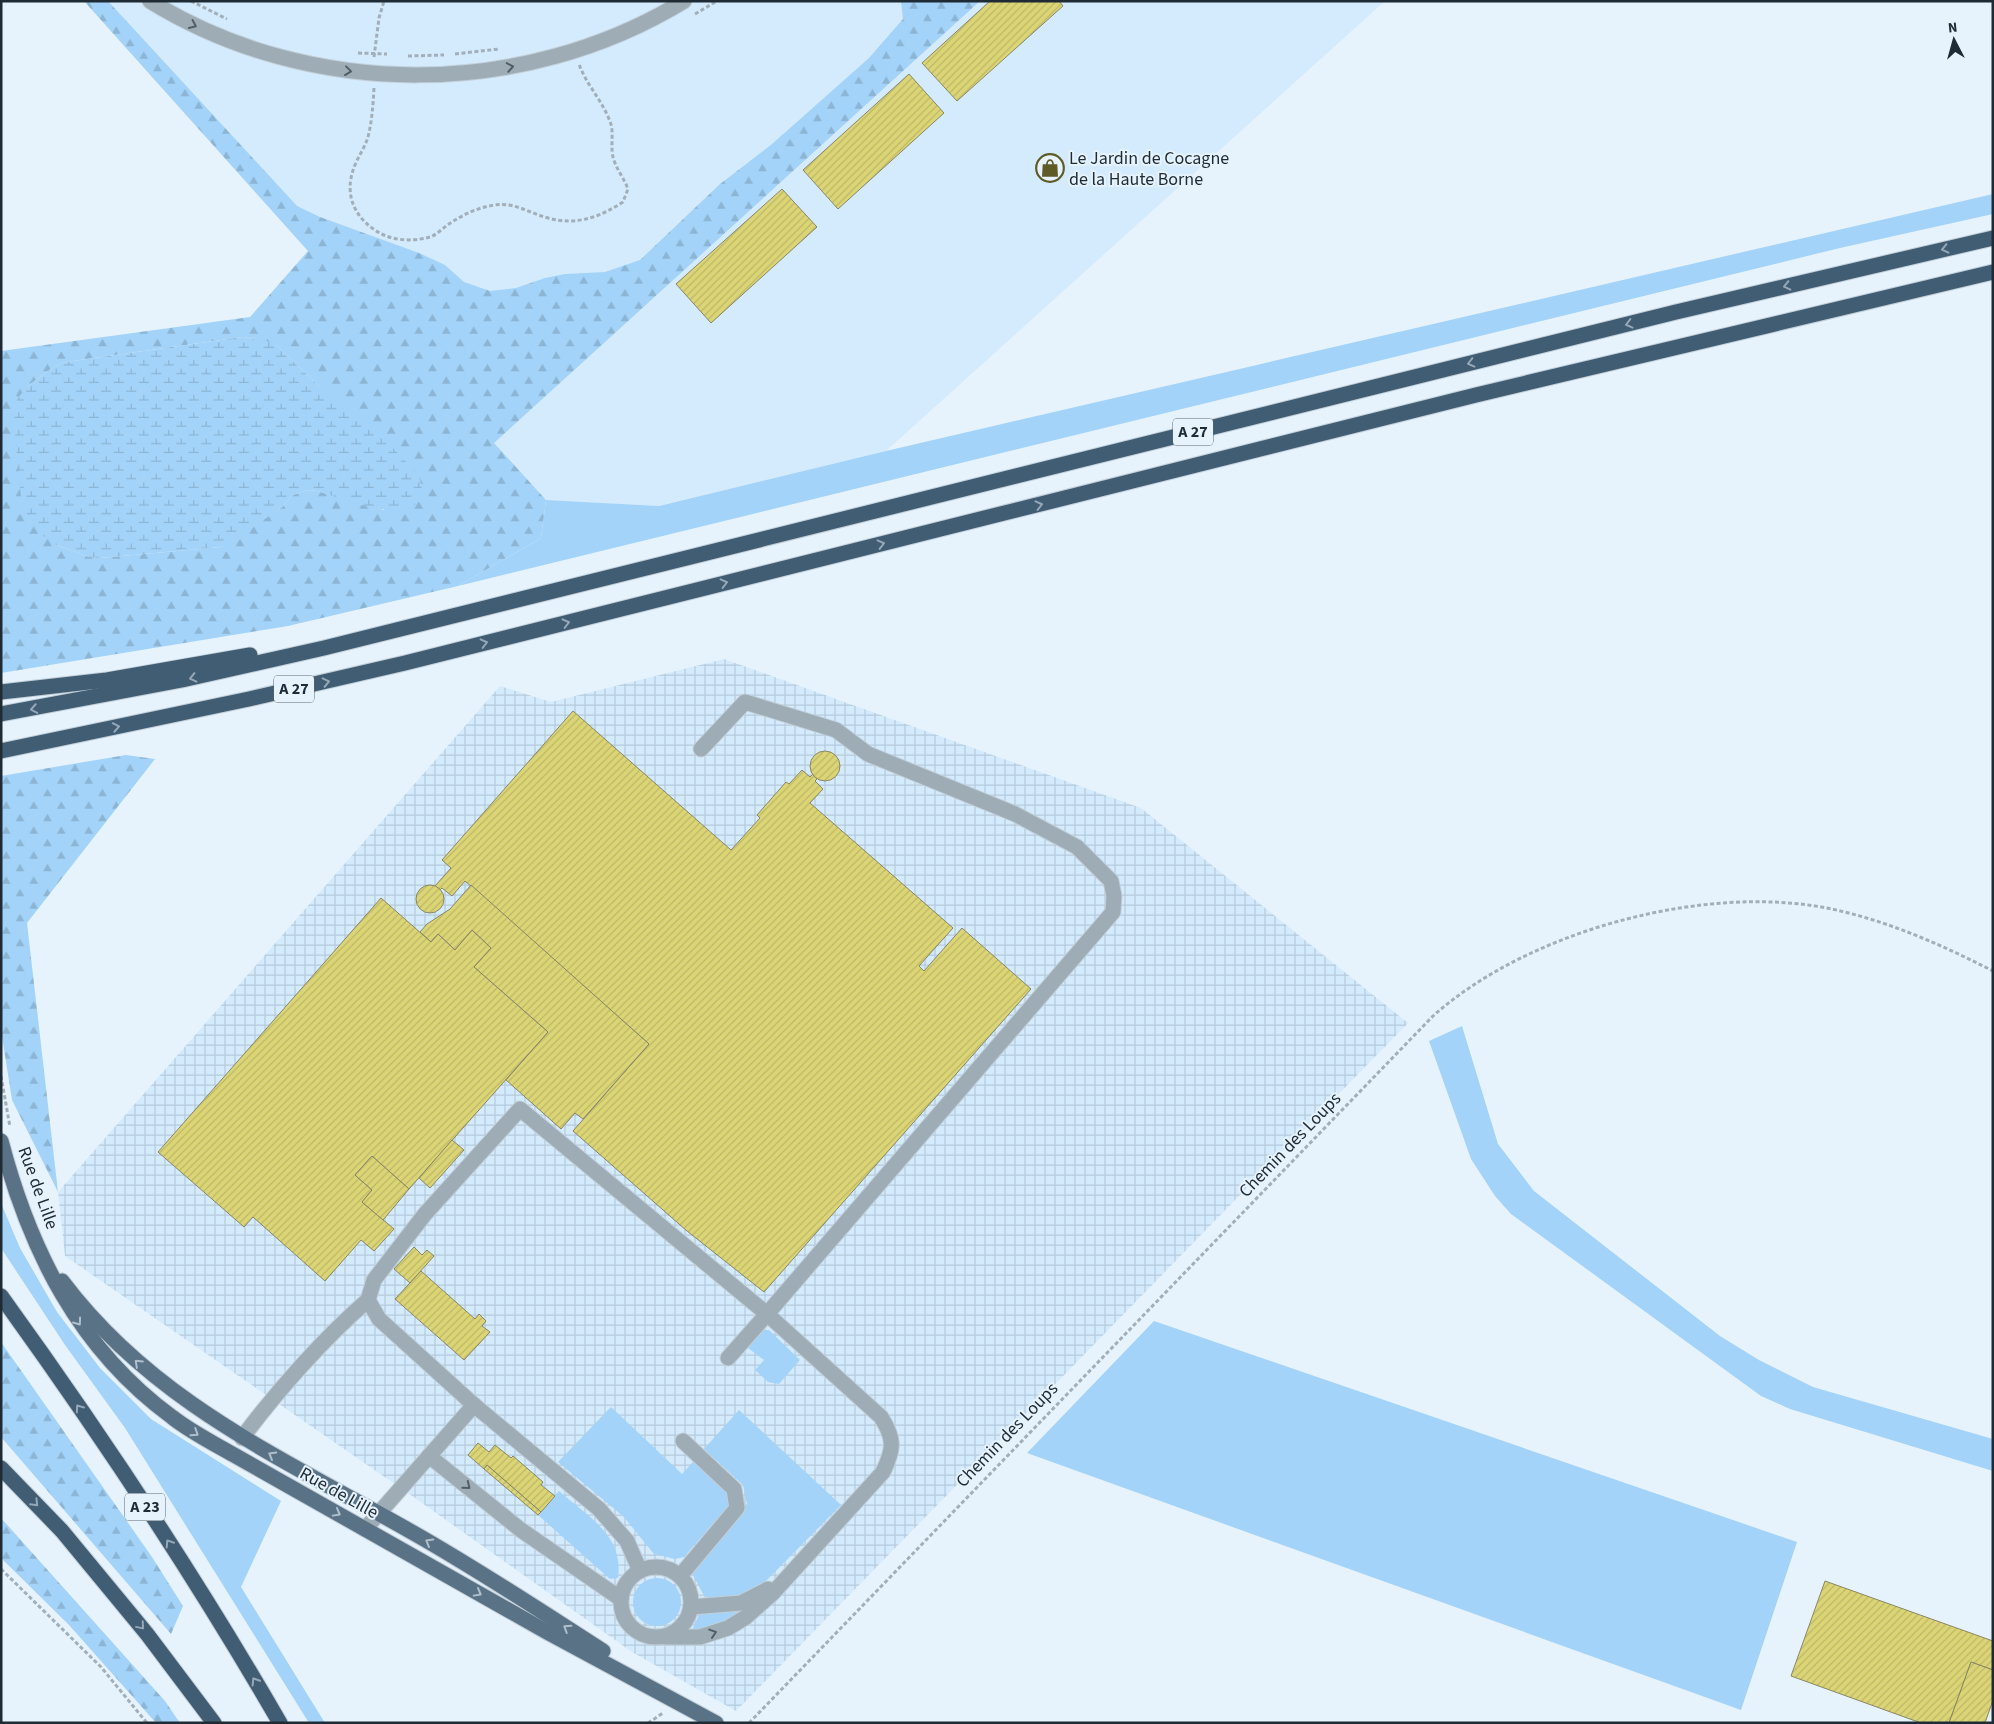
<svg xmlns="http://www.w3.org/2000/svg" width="1994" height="1724" font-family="'Source Sans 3',sans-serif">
	<defs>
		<pattern id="industrial-grid" width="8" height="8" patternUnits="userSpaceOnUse" patternTransform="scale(1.25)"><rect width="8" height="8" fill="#d4ebfe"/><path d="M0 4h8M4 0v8" fill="none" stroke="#b6cada"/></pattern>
		<pattern id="forest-firs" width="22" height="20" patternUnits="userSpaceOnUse" patternTransform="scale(1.25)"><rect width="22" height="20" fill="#a3d3f8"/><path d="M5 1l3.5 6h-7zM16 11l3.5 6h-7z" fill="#8cb5d5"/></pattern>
		<pattern id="wetland-marsh" width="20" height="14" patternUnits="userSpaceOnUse" patternTransform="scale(1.25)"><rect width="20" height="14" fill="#a3d3f8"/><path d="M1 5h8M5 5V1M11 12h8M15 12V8" fill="none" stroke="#8cb5d5"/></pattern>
		<pattern id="building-hatch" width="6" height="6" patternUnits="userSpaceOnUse" patternTransform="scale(1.25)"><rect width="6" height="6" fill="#dcd576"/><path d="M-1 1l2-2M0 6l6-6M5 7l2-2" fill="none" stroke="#bcb767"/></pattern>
	</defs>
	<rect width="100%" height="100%" fill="#e6f3fd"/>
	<path fill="#d4ebfe" d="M 84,1 L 1385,1 L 886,451 L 658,506 L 546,500 L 308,251 Z"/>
	<path fill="url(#industrial-grid)" d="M 724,659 L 1141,808 L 1408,1023 L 736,1711 L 632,1652 L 415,1498 L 65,1256 L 58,1192 L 500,686 L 551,702 Z"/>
	<g fill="#a3d3f8">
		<path d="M 1993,194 L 1993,214 L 1840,248 L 458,586 L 541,538 L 546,500 L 659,506 L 886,451 Z"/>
		<path d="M 1462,1026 L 1498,1144 L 1534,1191 L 1720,1336 L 1759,1360 L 1813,1387 L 1993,1439 L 1993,1471 L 1790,1409 L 1761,1396 L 1511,1214 L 1495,1196 L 1471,1159 L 1429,1041 Z"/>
		<path d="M 1,1203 L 20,1248 L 57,1312 L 100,1368 L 151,1419 L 281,1501 L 241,1587 L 325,1723 L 309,1723 L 125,1428 L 65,1345 L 1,1248 Z"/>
		<path d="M 1154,1321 L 1797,1542 L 1741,1710 L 1027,1453 Z"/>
		<path d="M 763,1330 L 769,1330 L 800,1360 L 779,1384 L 768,1382 L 755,1370 L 764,1360 L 748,1348 Z"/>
		<path d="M 611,1407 L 682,1474 L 693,1462 L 730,1492 L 730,1504 L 684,1557 L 675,1559 L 654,1554 L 624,1517 L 558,1462 Z"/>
		<path d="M 739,1410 L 841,1505 L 761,1586 L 741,1597 L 709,1599 L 703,1594 L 693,1575 L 693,1570 L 747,1504 L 743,1485 L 704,1449 Z"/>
		<path d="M 559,1491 C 588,1517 624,1535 618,1578 L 610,1579 L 538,1515 Z"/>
		<circle cx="657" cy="1602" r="24"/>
		<path d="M 749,1609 L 720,1626 L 692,1631 L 700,1612 Z"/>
	</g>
	<g fill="url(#forest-firs)" fill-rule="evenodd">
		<path d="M 84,1 L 108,1 L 297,206 L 320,217 L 419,253 L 445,265 L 464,282 L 490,291 L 516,288 L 545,278 L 565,274 L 605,272 L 640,260 L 720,184 L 772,144 L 869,58 L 903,19 L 901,1 L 980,1 L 494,443 L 546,500 L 541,538 L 458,586 L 288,626 L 1,673 L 1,351 L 250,317 L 308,251 ZM 242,337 L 255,339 L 277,346 L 319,386 L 384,510 L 317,491 L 307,490 L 293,495 L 282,507 L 221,547 L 100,558 L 89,557 L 57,545 L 28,386 L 55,366 L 66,362 Z"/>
		<path d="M 126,755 L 155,759 L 27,923 L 58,1192 L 12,1100 L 1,1030 L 1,776 Z"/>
		<path d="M 1,1342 L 152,1557 L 183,1606 L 171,1634 L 1,1437 Z"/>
		<path d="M 1,1518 L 165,1701 L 180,1723 L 156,1723 L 69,1625 L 1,1558 Z"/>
	</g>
	<path fill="url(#wetland-marsh)" d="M 242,337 L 267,341 L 277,346 L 319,386 L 368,422 L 419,475 L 422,489 L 416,504 C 390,520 346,499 317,491 L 307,490 L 293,495 L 282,507 L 235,540 L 221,547 L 100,558 L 89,557 L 57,545 L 43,536 L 30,521 L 21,498 L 14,421 L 17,399 L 28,386 L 55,366 L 66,362 Z"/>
	<g fill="url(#building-hatch)" stroke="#898765">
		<path d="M 990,1 L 1059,1 L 1063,6 L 957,101 L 922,63 Z"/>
		<path d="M 909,74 L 944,113 L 838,209 L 803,170 Z"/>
		<path d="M 782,189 L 817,227 L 711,323 L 676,284 Z"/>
		<path d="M 573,711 L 731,850 L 760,818 L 757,815 L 786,782 L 789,784 L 802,770 L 810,777 L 813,774 L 817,779 L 815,781 L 823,789 L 810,803 L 953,928 L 919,966 L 924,971 L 962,928 L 1031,989 L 764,1292 L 687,1231 L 573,1131 L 649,1044 L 465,881 L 452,896 L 442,888 L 440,890 L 435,886 L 451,868 L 442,860 Z"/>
		<circle cx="825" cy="766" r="15"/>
		<path d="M 471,885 L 649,1044 L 583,1119 L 575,1113 L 561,1129 L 506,1080 L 548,1032 L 474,967 L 491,948 L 472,930 L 455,950 L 438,934 L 431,942 L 420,932 L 427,924 L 450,909 Z"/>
		<circle cx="430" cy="899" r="14"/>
		<path d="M 381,898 L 431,942 L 438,934 L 455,950 L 472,930 L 491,948 L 474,967 L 548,1032 L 409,1189 L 372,1156 L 355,1175 L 372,1190 L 362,1202 L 394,1229 L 374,1251 L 361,1240 L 325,1281 L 253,1217 L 244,1227 L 158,1152 Z"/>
		<path d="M 452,1140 L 464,1150 L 430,1188 L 419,1178 Z"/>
		<path d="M 372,1156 L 409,1189 L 383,1220 L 362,1202 L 372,1190 L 355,1175 Z"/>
		<path d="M 414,1247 L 422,1255 L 427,1250 L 434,1256 L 410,1283 L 394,1269 Z"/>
		<path d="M 421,1271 L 475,1319 L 479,1314 L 486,1321 L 482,1326 L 490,1332 L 464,1360 L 395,1299 Z"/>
		<path d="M 478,1443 L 489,1452 L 495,1445 L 511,1458 L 513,1456 L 543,1482 L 541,1485 L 555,1496 L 541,1512 L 487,1465 L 484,1469 L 468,1455 Z"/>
		<path d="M 487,1465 L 541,1512 L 538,1515 L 484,1469 Z"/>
		<path d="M 1825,1581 L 1993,1641 L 1993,1670 L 1971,1662 L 1949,1723 L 1921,1723 L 1791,1676 Z"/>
		<path d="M 1971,1662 L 1993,1670 L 1993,1700 L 1985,1723 L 1949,1723 Z"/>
	</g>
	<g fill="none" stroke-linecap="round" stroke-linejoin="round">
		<defs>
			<g id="minor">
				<path d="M 150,1 C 311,100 523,99 684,1"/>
				<path d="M 242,1438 C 277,1391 324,1338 368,1300"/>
				<path d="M 429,1456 L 521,1530 L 621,1599"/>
				<path d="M 365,1529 L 474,1405"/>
				<circle cx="656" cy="1602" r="35"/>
				<path d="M 640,1571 L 627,1541 L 599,1509 L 474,1405 L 379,1319 L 368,1300 L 374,1280 L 425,1214 L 520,1109 L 767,1314 L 728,1358"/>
				<path d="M 680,1576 L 737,1508 L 734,1489 L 683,1441"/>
				<path d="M 691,1607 L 741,1603 L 768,1589"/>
				<path d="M 665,1637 L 700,1637 L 728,1628 L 746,1617 L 772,1594 L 883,1472 C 894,1449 895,1439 881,1417 L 767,1314 L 1113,912 L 1114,896 L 1111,881 L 1077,847 L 1015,814 L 868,754 L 836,730 L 745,702 L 701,749"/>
			</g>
			<g id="major">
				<path d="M 1,1141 C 30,1251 79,1349 172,1417 C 191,1432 213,1443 234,1455 L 547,1632 L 716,1723"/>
				<path d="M 62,1281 C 153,1402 282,1458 410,1531 C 476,1568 539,1610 603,1651"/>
			</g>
			<g id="highway">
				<path d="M 1,692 L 107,680 L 250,655"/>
				<path d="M 1,714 L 182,680 L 324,648 L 1676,312 L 1993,238"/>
				<path d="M 1,751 L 249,699 L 405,663 L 1476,395 L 1993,272"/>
				<path d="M 1,1296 C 100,1433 195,1576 280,1723"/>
				<path d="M 1,1468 L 62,1531 L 147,1634 L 214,1723"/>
			</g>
		</defs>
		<use href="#minor" stroke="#c2cfd9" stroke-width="17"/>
		<use href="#major" stroke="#c2cfd9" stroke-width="17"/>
		<use href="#highway" stroke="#c2cfd9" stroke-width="17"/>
		<g stroke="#a2afb9" stroke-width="3" stroke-dasharray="4 2.5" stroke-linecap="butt">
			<path d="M 191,1 L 227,19"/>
			<path d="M 695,14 L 717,1"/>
			<path d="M 358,53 L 387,54"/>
			<path d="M 455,54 L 499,49"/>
			<path d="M 408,56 L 444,55"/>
			<path d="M 374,57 L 379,18 L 384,1"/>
			<path d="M 374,88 C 373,105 372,121 368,137 C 365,147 359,155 355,165 C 344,191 352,215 375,230 C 390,241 412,242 430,237 C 436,235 441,230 446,226 C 460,216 476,208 494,205 C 515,202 529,213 548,218 C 576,226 600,217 623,202 L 628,189 C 624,178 616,169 613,157 C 610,144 615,131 609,119 C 601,99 586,84 579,64"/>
			<path d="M 1,1076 L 10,1127"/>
			<path d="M 1,1569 L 101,1667 L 147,1723"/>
			<path d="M 648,1723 L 663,1713"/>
			<path d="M 749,1723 L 1433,1016 C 1528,931 1702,884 1827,908 C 1886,920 1940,944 1993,971"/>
		</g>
		<use href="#minor" stroke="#9eacb6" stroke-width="15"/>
		<use href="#major" stroke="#5a7285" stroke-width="15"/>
		<use href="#highway" stroke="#415d73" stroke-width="15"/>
	</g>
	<defs><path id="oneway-chevron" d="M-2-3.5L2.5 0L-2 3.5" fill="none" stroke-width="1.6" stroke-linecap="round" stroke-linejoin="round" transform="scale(1.25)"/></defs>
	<g stroke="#515f68">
		<use href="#oneway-chevron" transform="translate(193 25) rotate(25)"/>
		<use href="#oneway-chevron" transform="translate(510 67) rotate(-10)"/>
		<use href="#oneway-chevron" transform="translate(348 71) rotate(7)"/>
		<use href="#oneway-chevron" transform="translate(467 1486) rotate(39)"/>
		<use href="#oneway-chevron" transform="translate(713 1633) rotate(-18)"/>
	</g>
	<g stroke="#94a8b8">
		<use href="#oneway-chevron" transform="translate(1945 249) rotate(167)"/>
		<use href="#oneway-chevron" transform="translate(1787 286) rotate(167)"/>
		<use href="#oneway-chevron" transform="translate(1629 324) rotate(166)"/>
		<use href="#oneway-chevron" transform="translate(1471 363) rotate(166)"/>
		<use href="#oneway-chevron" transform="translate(1039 505) rotate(-14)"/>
		<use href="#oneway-chevron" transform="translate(881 544) rotate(-14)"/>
		<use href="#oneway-chevron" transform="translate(724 583) rotate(-14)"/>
		<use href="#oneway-chevron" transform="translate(566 623) rotate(-14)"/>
		<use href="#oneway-chevron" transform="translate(484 643) rotate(-14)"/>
		<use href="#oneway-chevron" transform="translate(193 678) rotate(167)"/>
		<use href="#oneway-chevron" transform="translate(326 682) rotate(-13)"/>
		<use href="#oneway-chevron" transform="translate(34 709) rotate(170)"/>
		<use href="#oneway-chevron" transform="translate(116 727) rotate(-11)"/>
		<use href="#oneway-chevron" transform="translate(79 1408) rotate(-125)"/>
		<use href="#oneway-chevron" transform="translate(35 1503) rotate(46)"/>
		<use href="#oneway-chevron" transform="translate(169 1543) rotate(-123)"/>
		<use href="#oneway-chevron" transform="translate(141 1626) rotate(50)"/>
		<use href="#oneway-chevron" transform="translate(255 1681) rotate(-122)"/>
	</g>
	<g stroke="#aebfcd">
		<use href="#oneway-chevron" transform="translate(78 1322) rotate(54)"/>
		<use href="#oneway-chevron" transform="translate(138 1363) rotate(-137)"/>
		<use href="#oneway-chevron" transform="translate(195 1433) rotate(33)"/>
		<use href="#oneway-chevron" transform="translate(272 1455) rotate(-150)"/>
		<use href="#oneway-chevron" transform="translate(337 1513) rotate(29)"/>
		<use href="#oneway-chevron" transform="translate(429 1542) rotate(-150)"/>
		<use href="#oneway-chevron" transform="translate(478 1593) rotate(29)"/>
		<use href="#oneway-chevron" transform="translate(567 1628) rotate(-147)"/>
	</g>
	<defs>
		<symbol id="shop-ring" viewBox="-11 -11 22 22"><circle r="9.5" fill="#e6f3fd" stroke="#5f5b27" stroke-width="1.5"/><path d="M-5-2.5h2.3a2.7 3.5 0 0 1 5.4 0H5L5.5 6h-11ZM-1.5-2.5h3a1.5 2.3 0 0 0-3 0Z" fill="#5f5b27"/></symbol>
	</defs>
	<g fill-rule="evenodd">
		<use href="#shop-ring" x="1034" y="152" width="32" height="32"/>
	</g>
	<g text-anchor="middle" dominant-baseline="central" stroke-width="4" stroke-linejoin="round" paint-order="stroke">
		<g fill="#e6f3fd" stroke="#5a6770" stroke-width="1">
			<rect x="1173" y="418.5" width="40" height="27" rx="4"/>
			<rect x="274" y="675.5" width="40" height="27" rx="4"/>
			<rect x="125" y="1493.5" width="40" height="27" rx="4"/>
		</g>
		<g font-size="16" font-weight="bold" fill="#1e2b34">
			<text x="1193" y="432">A 27</text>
			<text x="294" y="689">A 27</text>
			<text x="145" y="1507">A 23</text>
		</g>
		<g font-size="18" fill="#1e2b34" stroke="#e6f3fd" text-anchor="start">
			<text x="1069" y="158">Le Jardin de Cocagne<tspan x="1069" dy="21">de la Haute Borne</tspan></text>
		</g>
		<g font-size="18" fill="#1e2b34" stroke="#e6f3fd">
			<text transform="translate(1290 1145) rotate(-46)">Chemin des Loups</text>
			<text transform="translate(38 1188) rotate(70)">Rue de Lille</text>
			<text transform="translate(1007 1435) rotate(-46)">Chemin des Loups</text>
			<text transform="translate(339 1493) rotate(29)">Rue de Lille</text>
		</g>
	</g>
	<rect width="1994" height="1724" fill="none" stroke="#1e2b34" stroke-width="5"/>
	<g transform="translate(1954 40) rotate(354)" stroke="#e6f3fd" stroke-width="4" paint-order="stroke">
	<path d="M0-4L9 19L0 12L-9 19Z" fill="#1e2b34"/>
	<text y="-8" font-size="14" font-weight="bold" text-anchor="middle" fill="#1e2b34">N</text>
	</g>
</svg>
